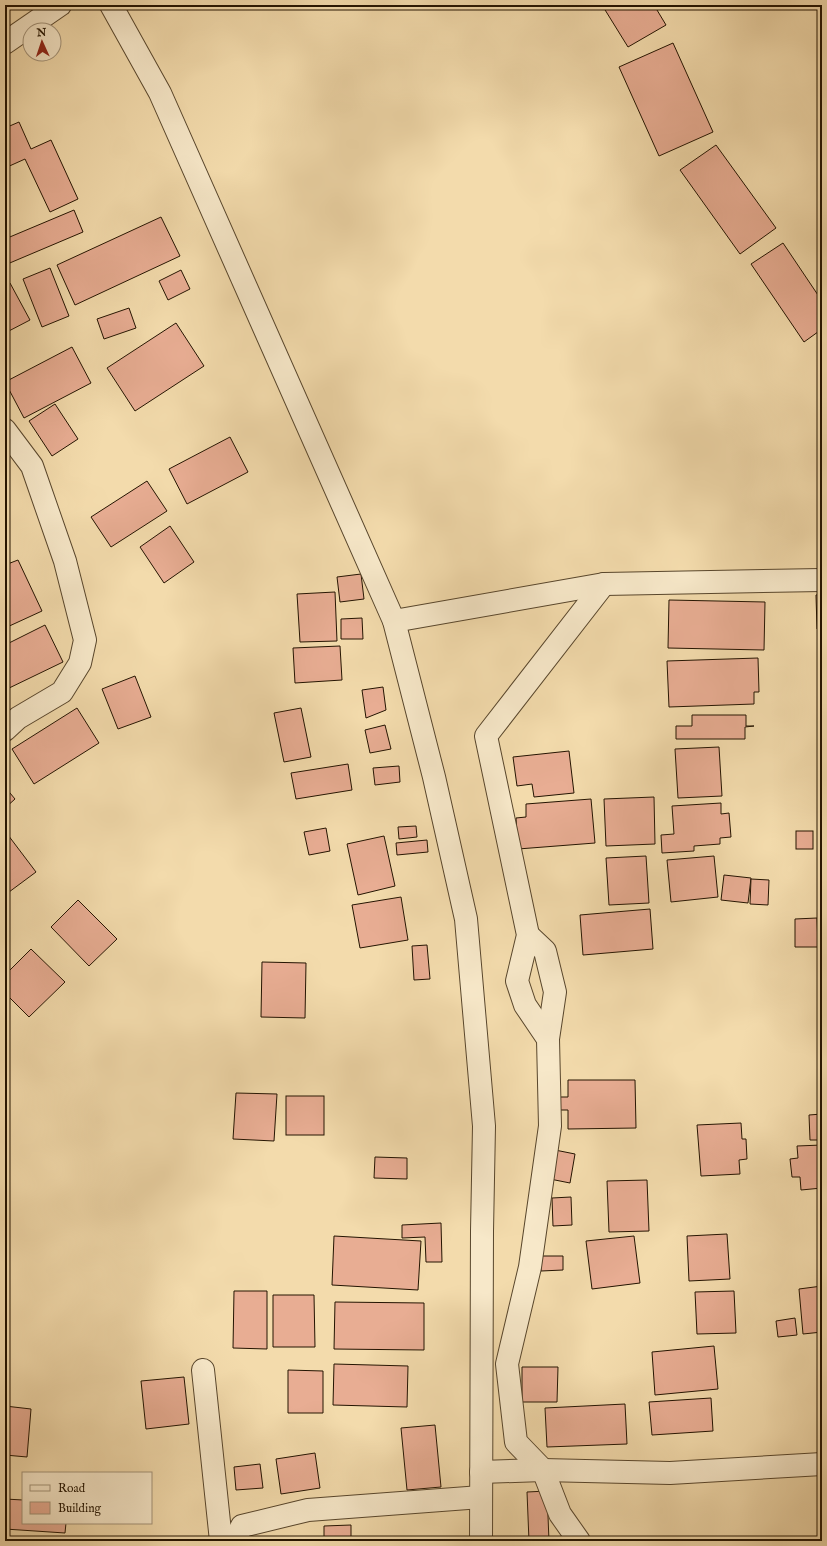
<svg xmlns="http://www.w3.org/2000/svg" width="827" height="1546" font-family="'IM FELL English',serif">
	<rect width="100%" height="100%" fill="#f3dbac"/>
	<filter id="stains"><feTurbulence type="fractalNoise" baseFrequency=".005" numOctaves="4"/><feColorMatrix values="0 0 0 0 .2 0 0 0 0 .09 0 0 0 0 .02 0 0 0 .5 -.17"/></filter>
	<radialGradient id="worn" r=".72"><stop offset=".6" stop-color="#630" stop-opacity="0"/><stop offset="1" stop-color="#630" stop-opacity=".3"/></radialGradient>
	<g fill="#e8ad93" stroke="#241401">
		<path d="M 602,5 L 654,5 L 666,25 L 628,47 Z"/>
		<path d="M 673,43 L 713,132 L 659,156 L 619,67 Z"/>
		<path d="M 19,122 L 31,149 L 51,140 L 78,199 L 50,212 L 25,159 L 5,168 L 5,128 Z"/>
		<path d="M 716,145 L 776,228 L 740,254 L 680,170 Z"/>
		<path d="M 74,210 L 83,232 L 5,265 L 5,239 Z"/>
		<path d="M 161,217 L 180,256 L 75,305 L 57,265 Z"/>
		<path d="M 783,243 L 822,301 L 822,329 L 804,342 L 751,264 Z"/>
		<path d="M 50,268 L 69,316 L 42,327 L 23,279 Z"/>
		<path d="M 181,270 L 190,289 L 168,300 L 159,281 Z"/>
		<path d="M 10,283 L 30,320 L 5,333 L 5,285 Z"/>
		<path d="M 129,308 L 136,328 L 104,339 L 97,319 Z"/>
		<path d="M 176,323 L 204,366 L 135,411 L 107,368 Z"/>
		<path d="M 72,347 L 91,383 L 24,418 L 5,382 Z"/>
		<path d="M 55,404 L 78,439 L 52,456 L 29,421 Z"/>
		<path d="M 230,437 L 248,472 L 187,504 L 169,469 Z"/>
		<path d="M 147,481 L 167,511 L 111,547 L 91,517 Z"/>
		<path d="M 170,526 L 194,562 L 164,583 L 140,547 Z"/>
		<path d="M 18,560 L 42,611 L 5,628 L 5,565 Z"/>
		<path d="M 361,574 L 364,599 L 340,602 L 337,577 Z"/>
		<path d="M 335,592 L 337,641 L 300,642 L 297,594 Z"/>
		<path d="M 822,594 L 822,629 L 817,629 L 816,595 Z"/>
		<path d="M 669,600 L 765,602 L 764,650 L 668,648 Z"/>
		<path d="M 362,618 L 363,639 L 341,639 L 341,619 Z"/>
		<path d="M 45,625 L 63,662 L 5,690 L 5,645 Z"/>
		<path d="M 340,646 L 342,680 L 295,683 L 293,648 Z"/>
		<path d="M 758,658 L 759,692 L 754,692 L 754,704 L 669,707 L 667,661 Z"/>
		<path d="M 819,660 L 822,660 L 822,683 L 820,683 Z"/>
		<path d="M 135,676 L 151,717 L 118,729 L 102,689 Z"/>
		<path d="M 383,687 L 386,710 L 366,718 L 362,690 Z"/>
		<path d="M 77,708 L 99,743 L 34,784 L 12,749 Z"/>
		<path d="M 301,708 L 311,757 L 284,762 L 274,713 Z"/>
		<path d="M 692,715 L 746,715 L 746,726 L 754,726 L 745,727 L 745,739 L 676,739 L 676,726 L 692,726 Z"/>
		<path d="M 385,725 L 391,749 L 370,753 L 365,730 Z"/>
		<path d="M 719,747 L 722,796 L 678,798 L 675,749 Z"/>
		<path d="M 569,751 L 574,793 L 534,797 L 532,784 L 517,786 L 513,757 Z"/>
		<path d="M 348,764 L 352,790 L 296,799 L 291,773 Z"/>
		<path d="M 399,766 L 400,782 L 375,785 L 373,768 Z"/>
		<path d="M 5,787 L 15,799 L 5,808 Z"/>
		<path d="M 654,797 L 655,844 L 606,846 L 604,799 Z"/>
		<path d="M 591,799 L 595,843 L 518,849 L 516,818 L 526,817 L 526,804 Z"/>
		<path d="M 721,803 L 721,814 L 729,813 L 731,837 L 720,838 L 720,844 L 694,846 L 694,851 L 662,853 L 661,835 L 674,834 L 672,806 Z"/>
		<path d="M 416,826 L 417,837 L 399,839 L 398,827 Z"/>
		<path d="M 326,828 L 330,851 L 309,855 L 304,832 Z"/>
		<path d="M 5,831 L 36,872 L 5,895 Z"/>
		<rect x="796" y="831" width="17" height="18"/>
		<path d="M 384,836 L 395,886 L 358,895 L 347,844 Z"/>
		<path d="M 427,840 L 428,852 L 397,855 L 396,843 Z"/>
		<path d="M 646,856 L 649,903 L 609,905 L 606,858 Z"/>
		<path d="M 714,856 L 718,897 L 671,902 L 667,860 Z"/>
		<path d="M 724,875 L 751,878 L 748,903 L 721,900 Z"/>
		<path d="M 751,879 L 769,880 L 768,905 L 750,904 Z"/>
		<path d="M 401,897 L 408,940 L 360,948 L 352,905 Z"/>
		<path d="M 78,900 L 117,939 L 89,966 L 51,927 Z"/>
		<path d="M 650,909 L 653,949 L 583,955 L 580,915 Z"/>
		<path d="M 817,918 L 818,947 L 795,947 L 795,919 Z"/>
		<path d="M 427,945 L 430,979 L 414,980 L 412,946 Z"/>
		<path d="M 31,949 L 65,982 L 29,1017 L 5,993 L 5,975 Z"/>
		<path d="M 262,962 L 306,963 L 305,1018 L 261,1017 Z"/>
		<path d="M 568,1080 L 635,1080 L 636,1128 L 568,1129 L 568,1110 L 560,1110 L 560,1097 L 568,1097 Z"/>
		<path d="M 236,1093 L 277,1094 L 274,1141 L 233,1139 Z"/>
		<rect x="286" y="1096" width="38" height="39"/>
		<path d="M 822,1114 L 822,1140 L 810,1140 L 809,1115 Z"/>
		<path d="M 741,1123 L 742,1139 L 746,1139 L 747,1159 L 739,1160 L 740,1174 L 701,1176 L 697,1125 Z"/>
		<path d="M 822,1145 L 822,1188 L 801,1190 L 800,1177 L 792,1177 L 790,1159 L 798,1158 L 797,1146 Z"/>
		<path d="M 555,1150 L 575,1154 L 570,1183 L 550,1179 Z"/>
		<path d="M 375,1157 L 407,1158 L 407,1179 L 374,1178 Z"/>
		<path d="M 647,1180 L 649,1231 L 609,1232 L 607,1181 Z"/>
		<path d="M 571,1197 L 572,1225 L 553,1226 L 552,1198 Z"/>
		<path d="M 441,1223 L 442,1262 L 426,1262 L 425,1237 L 402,1238 L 402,1225 Z"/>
		<path d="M 727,1234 L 730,1279 L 689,1281 L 687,1236 Z"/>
		<path d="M 334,1236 L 421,1241 L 418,1290 L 332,1285 Z"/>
		<path d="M 634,1236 L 640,1283 L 592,1289 L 586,1241 Z"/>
		<path d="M 541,1256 L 563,1256 L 563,1270 L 541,1271 Z"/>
		<path d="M 822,1286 L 822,1332 L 803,1334 L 799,1289 Z"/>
		<path d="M 234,1291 L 267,1291 L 267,1349 L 233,1348 Z"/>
		<path d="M 734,1291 L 736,1333 L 697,1334 L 695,1292 Z"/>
		<path d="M 273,1295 L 314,1295 L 315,1347 L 273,1347 Z"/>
		<path d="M 335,1302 L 424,1303 L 424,1350 L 334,1349 Z"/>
		<path d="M 795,1318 L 797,1335 L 778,1337 L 776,1321 Z"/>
		<path d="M 5,1326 L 6,1326 L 7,1355 L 5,1355 Z"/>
		<path d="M 714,1346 L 718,1389 L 655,1395 L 652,1352 Z"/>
		<path d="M 334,1364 L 408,1366 L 407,1407 L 333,1405 Z"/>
		<path d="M 522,1367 L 558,1367 L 557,1402 L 522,1402 Z"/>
		<path d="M 288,1370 L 323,1371 L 323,1413 L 288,1413 Z"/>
		<path d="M 184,1377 L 189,1424 L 146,1429 L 141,1381 Z"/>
		<path d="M 711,1398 L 713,1431 L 652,1435 L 649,1402 Z"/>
		<path d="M 625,1404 L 627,1444 L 547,1447 L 545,1408 Z"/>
		<path d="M 5,1406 L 31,1409 L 27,1457 L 5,1455 Z"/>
		<path d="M 435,1425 L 441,1487 L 407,1490 L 401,1428 Z"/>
		<path d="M 315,1453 L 320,1488 L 281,1494 L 276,1459 Z"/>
		<path d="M 260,1464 L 263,1488 L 236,1490 L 234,1467 Z"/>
		<path d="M 547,1491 L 549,1541 L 529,1541 L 527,1492 Z"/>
		<path d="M 5,1499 L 23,1500 L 23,1523 L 66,1523 L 65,1533 L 5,1529 Z"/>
		<path d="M 351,1525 L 351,1541 L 324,1541 L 324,1526 Z"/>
		<path d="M 443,1537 L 443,1541 L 357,1541 Z"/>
	</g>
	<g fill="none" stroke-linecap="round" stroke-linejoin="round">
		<defs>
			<g id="minor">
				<path d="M 111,5 L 160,93 L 394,621 L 434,777 L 466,919 L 484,1126 L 482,1231 L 481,1541"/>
				<path d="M 5,43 L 60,5"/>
				<path d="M 5,430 L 32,466 L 65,561 L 85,640 L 80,663 L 62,692 L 18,718 L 5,730"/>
				<path d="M 394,621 L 604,584 L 822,580"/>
				<path d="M 528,935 L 545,951 L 555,992 L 548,1039"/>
				<path d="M 203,1370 L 221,1541"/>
				<path d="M 481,1472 L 543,1470 L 670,1473 L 822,1464"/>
				<path d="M 234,1541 L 242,1526 L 308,1510 L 481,1497"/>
				<path d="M 579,1541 L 560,1514 L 543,1470 L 516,1442 L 507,1364 L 530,1267 L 550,1126 L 548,1039 L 525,1005 L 517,981 L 528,935 L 486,736 L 604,584"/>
			</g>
		</defs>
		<use href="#minor" stroke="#58462c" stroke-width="24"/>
		<use href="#minor" stroke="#f7e8c9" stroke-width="22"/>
	</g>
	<rect width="827" height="1546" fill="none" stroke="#f3dbac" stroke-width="20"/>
	<rect x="6" y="6" width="815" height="1534" fill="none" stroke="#241401" stroke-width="2"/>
	<rect x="10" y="10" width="807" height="1526" fill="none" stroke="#241401"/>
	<rect x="22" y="1472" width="130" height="52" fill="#f7e8c9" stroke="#a39379"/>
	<rect x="30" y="1485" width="20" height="6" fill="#f7e8c9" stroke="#a39379"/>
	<text x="58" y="1492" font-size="12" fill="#241401">Road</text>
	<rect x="30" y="1502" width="20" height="12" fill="#e8ad93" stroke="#a39379"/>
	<text x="58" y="1512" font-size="12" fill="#241401">Building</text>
	<g transform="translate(42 42) rotate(357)"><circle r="19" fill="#f7e8c9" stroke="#a39379"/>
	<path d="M0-3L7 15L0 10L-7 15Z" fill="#8f2418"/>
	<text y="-6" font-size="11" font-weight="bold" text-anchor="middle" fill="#241401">N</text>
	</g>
	<rect width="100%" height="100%" filter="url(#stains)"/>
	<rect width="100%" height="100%" fill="url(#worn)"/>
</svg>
